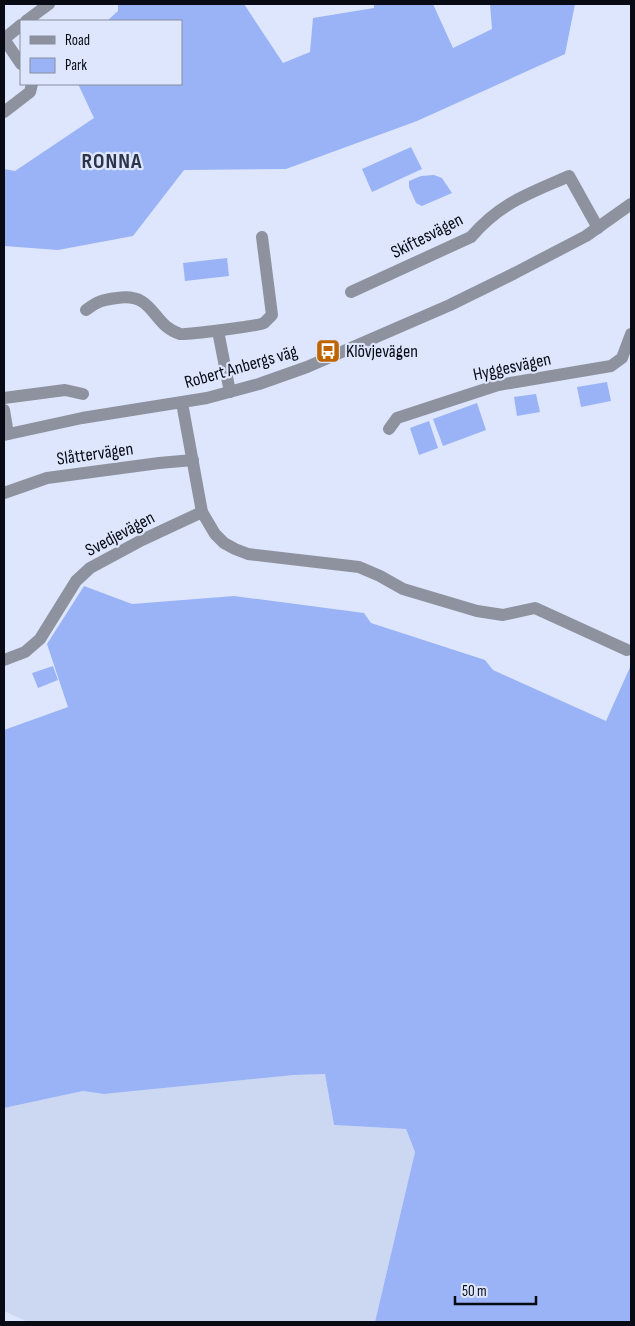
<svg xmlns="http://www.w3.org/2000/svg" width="635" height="1326" font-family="'Sofia Sans Condensed',sans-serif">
	<rect width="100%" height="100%" fill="#dde6fc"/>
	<path fill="#ccd7f2" d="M 325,1074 L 334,1125 L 406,1129 L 415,1152 L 375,1322 L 28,1322 L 4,1311 L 4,1108 L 83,1091 L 104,1094 L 294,1075 Z"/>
	<g fill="#99b3f6">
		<path d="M 118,4 L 244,4 L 283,63 L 310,52 L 313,18 L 374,8 L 374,4 L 433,4 L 453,48 L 492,29 L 490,4 L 575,4 L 565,54 L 417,121 L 286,169 L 184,170 L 133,236 L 58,250 L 4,246 L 4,169 L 15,171 L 94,118 L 78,84 L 181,84 L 181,21 L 107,21 L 118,11 Z"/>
		<path d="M 411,147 L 422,169 L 372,192 L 362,169 Z"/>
		<path d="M 434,175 L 442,178 L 452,193 L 422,206 L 416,203 L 409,187 L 409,181 L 421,176 Z"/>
		<path d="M 227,258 L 229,276 L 185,281 L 183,263 Z"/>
		<path d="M 607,382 L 611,401 L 581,407 L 577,387 Z"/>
		<path d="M 536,394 L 540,412 L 517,416 L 514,397 Z"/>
		<path d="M 477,403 L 486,430 L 443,446 L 433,419 Z"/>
		<path d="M 429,421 L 438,448 L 419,455 L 410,428 Z"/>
		<path d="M 84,586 L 132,604 L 234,596 L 364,613 L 371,623 L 485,660 L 493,670 L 606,721 L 631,665 L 631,1322 L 375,1322 L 415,1152 L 406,1129 L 334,1125 L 325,1074 L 294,1075 L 104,1094 L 83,1091 L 4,1108 L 4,730 L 68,707 L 47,644 Z"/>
		<path d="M 53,666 L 58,680 L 38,688 L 32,673 Z"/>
	</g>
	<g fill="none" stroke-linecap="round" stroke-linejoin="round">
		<g stroke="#8e929e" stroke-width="12">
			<path d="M 26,21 L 49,4"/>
			<path d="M 4,39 L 21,64"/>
			<path d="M 4,39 L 21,25"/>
			<path d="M 4,112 L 30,92 L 32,84"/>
			<path d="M 351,292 L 471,237 C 501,202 529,194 569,176 L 598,228"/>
			<path d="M 86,310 C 98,301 102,300 117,298 C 155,292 151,325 180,334 C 186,335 258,326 264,323 C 266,321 270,317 272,315 L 262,237"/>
			<path d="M 218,331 L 230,392"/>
			<path d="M 4,398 L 65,390 L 83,394"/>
			<path d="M 182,403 L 202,512 L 215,534 L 224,543 L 235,549 L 248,554 L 359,567 L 380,576 L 403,589 L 477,611 L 503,615 L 535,608 L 627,650"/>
			<path d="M 4,410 L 8,434"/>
			<path d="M 389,429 L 397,418 L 498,385 L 611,366 L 622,358 L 631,334"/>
			<path d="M 4,435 L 82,418 L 207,398 L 259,384 L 307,367 L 450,305 L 515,273 L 586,236 L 631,204"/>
			<path d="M 4,493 L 47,478 L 159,463 L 193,460"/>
			<path d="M 4,660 L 25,652 L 40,639 L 76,581 L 90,568 L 142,540 L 202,512"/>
		</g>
	</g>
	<defs>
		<symbol id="bus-square" viewBox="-11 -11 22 22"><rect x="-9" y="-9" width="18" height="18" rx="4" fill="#be6500" stroke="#dde6fc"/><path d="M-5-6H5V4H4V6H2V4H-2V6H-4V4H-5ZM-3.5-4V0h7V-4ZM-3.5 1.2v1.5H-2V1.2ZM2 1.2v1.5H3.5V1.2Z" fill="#fff"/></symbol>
	</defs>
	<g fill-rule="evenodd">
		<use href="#bus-square" x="314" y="337" width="28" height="28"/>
	</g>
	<g text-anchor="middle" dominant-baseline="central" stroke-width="4.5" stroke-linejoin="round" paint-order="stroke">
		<g font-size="18" fill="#080b14" stroke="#dde6fc">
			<text transform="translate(427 236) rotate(-27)">Skiftesvägen</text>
			<text transform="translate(241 367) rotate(-16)">Robert Anbergs väg</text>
			<text transform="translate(512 367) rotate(-12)">Hyggesvägen</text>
			<text transform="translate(95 454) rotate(-8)">Slåttervägen</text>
			<text transform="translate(120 534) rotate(-28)">Svedjevägen</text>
		</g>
		<g font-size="18" fill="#080b14" stroke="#dde6fc" text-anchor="start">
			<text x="346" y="351">Klövjevägen</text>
		</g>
		<g font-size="22" font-weight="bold" letter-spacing="1" fill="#2b3449" stroke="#dde6fc">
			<text x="112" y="161">RONNA</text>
		</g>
	</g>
	<rect width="635" height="1326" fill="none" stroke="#080b14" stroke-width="10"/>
	<rect x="20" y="20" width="162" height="65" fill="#dde6fc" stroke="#888e9f"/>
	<rect x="30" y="36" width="25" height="8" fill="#8e929e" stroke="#888e9f"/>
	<text x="65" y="45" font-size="15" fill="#080b14">Road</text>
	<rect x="30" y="58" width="25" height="15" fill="#99b3f6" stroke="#888e9f"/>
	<text x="65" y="70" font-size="15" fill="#080b14">Park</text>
	<path d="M455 1296v8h81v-8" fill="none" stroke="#080b14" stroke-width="2.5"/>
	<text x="462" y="1296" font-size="15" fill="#080b14" stroke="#dde6fc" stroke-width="4" paint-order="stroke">50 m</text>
</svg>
